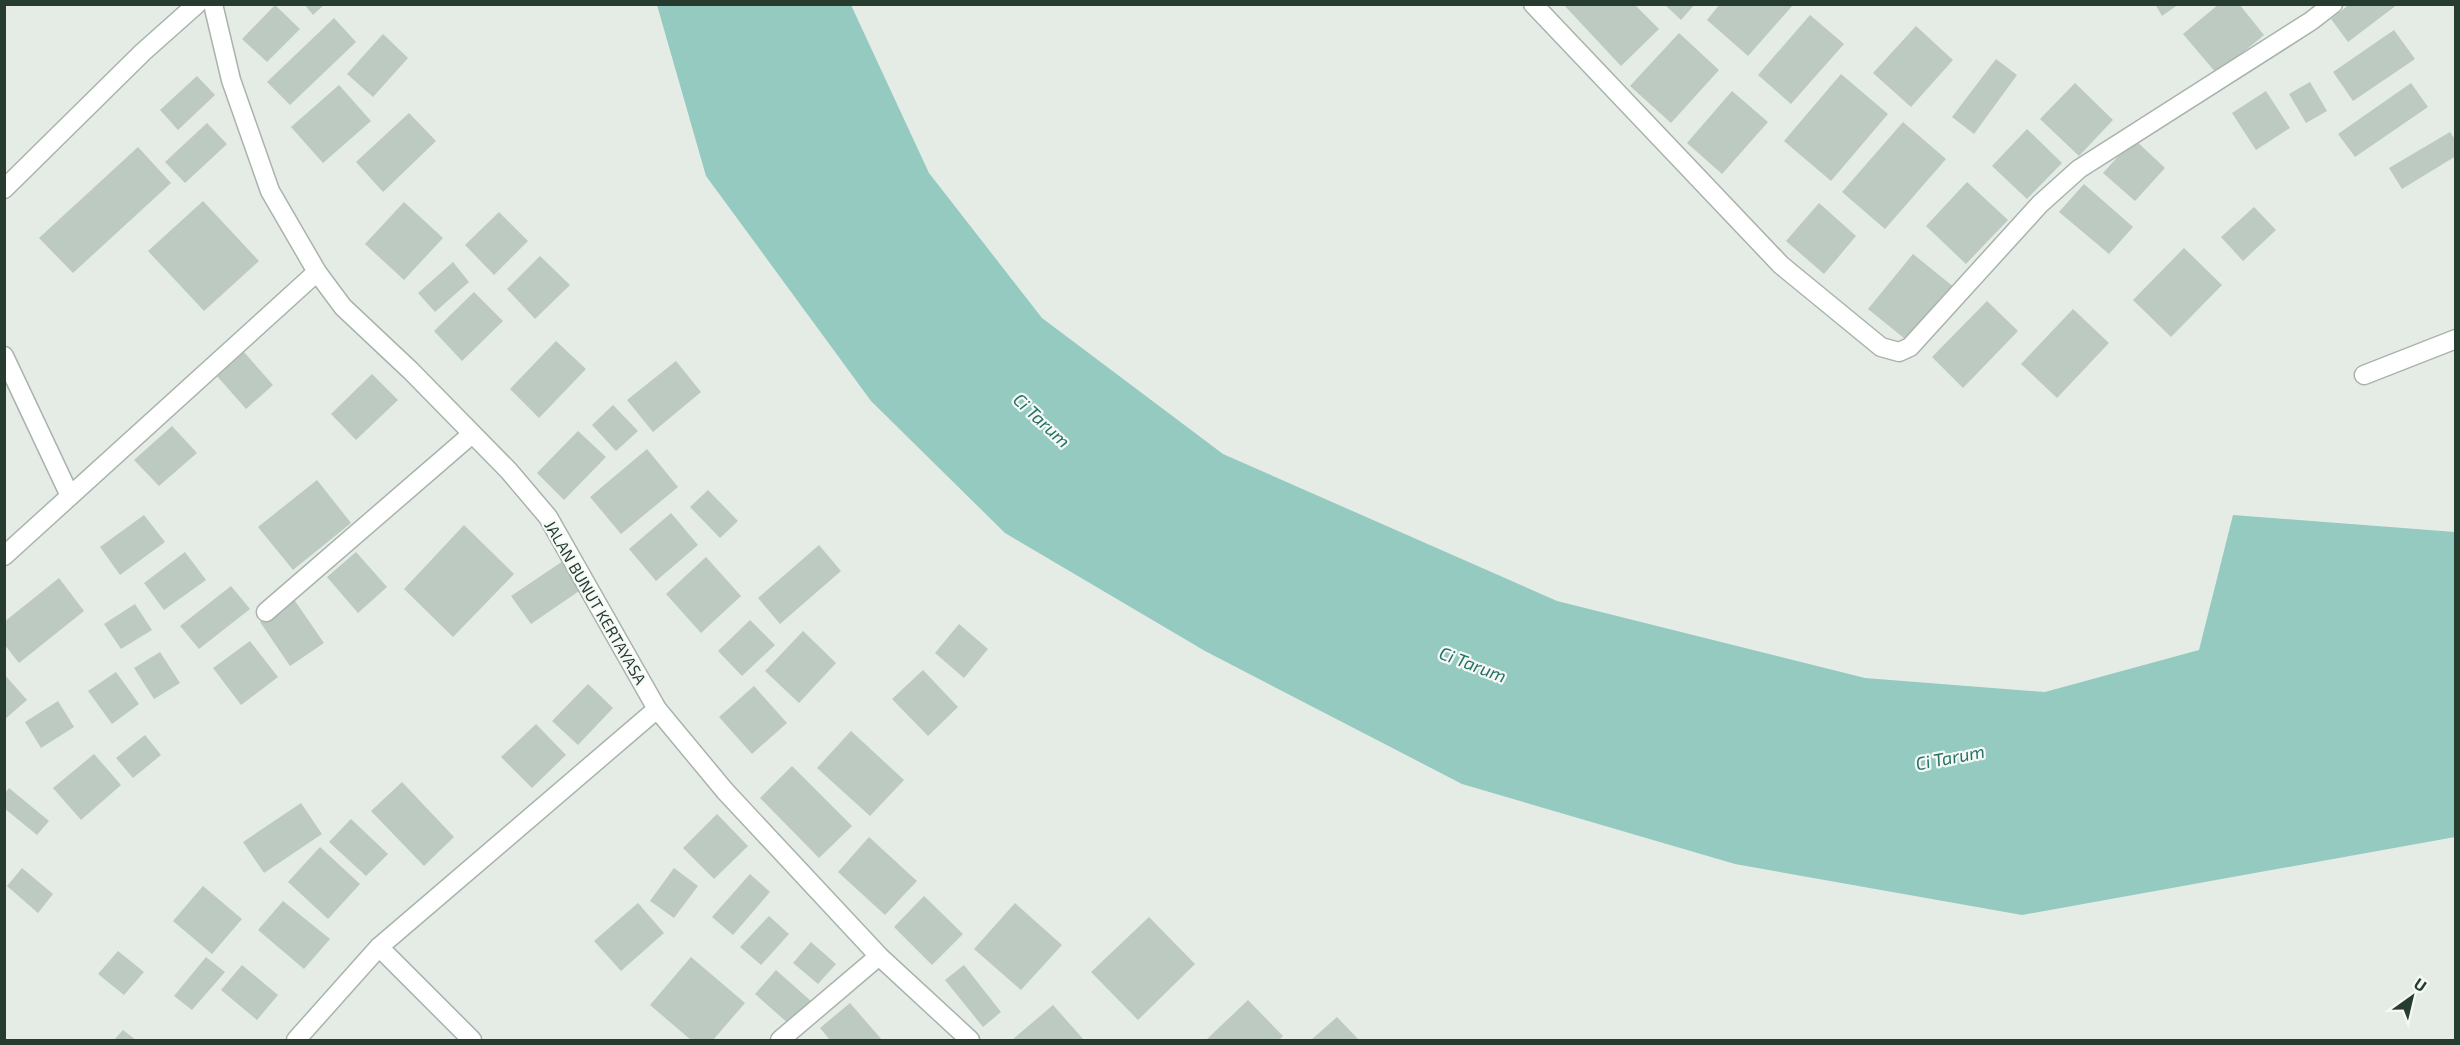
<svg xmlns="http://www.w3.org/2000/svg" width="2460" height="1045" font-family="'Exo 2',sans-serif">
	<rect width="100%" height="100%" fill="#e5ece6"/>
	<path fill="#94cac0" d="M 657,5 L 851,5 L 929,173 L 1042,318 L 1223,454 L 1557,601 L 1865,678 L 2045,692 L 2199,650 L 2233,515 L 2455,532 L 2455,837 L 2022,915 L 1735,864 L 1462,784 L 1205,651 L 1005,533 L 871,401 L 706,176 Z"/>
	<g fill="#bdcac1">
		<path d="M 304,4 L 325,4 L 313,15 Z"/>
		<path d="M 1563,4 L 1634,4 L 1659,29 L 1621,66 Z"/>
		<path d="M 1664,4 L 1695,4 L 1681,20 Z"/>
		<path d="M 1720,4 L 1794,4 L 1748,56 L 1707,20 Z"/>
		<path d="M 2155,4 L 2179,4 L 2162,16 Z"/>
		<path d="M 2219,4 L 2239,4 L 2264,35 L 2217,74 L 2183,34 Z"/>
		<path d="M 2350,4 L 2398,4 L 2348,42 L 2331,19 Z"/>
		<path d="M 275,5 L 300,29 L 267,62 L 242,39 Z"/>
		<path d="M 1810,15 L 1844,44 L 1791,104 L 1758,75 Z"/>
		<path d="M 334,18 L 356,42 L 290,105 L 267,82 Z"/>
		<path d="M 1916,26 L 1953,60 L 1911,107 L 1873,73 Z"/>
		<path d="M 2394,30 L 2415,59 L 2353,101 L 2333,72 Z"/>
		<path d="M 1679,33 L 1719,70 L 1671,123 L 1630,86 Z"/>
		<path d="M 383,34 L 408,58 L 373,97 L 347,74 Z"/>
		<path d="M 1996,59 L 2017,75 L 1974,134 L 1952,117 Z"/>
		<path d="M 1841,74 L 1888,114 L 1831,181 L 1784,141 Z"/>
		<path d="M 197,76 L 215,95 L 178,130 L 160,110 Z"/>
		<path d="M 2310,82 L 2327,111 L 2306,123 L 2289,94 Z"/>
		<path d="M 2075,83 L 2113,120 L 2079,156 L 2040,119 Z"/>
		<path d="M 2411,83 L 2428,107 L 2355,157 L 2338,134 Z"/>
		<path d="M 339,85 L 371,121 L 323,163 L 291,127 Z"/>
		<path d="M 1732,91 L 1768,122 L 1722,174 L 1687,143 Z"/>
		<path d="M 2266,91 L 2290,128 L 2256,150 L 2232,113 Z"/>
		<path d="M 409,113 L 436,141 L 383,192 L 356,162 Z"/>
		<path d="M 1903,122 L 1946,159 L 1885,229 L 1842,192 Z"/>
		<path d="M 207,123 L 227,144 L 185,183 L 165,162 Z"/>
		<path d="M 2027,129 L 2062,163 L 2027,199 L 1992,166 Z"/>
		<path d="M 2450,132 L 2456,141 L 2456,156 L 2402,189 L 2389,168 Z"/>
		<path d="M 2134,139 L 2165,168 L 2135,201 L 2103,173 Z"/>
		<path d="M 138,147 L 171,183 L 73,273 L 39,238 Z"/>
		<path d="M 1967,182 L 2008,220 L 1966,264 L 1926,226 Z"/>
		<path d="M 2084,184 L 2133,227 L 2109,254 L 2059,212 Z"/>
		<path d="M 203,201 L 259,261 L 204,311 L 148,251 Z"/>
		<path d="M 404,202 L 443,238 L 404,280 L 365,244 Z"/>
		<path d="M 1819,203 L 1856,236 L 1824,274 L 1786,241 Z"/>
		<path d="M 2254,207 L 2276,230 L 2243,261 L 2221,237 Z"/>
		<path d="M 499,212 L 528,241 L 494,275 L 465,245 Z"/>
		<path d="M 2184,248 L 2222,285 L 2171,337 L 2133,300 Z"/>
		<path d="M 1913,254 L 1955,288 L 1910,343 L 1868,309 Z"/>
		<path d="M 540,256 L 570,285 L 535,319 L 507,289 Z"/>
		<path d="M 453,262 L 469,282 L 435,312 L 418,293 Z"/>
		<path d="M 474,292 L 503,321 L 462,361 L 434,331 Z"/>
		<path d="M 1987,301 L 2018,331 L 1963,388 L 1932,357 Z"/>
		<path d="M 2073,309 L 2109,343 L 2057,398 L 2021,364 Z"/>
		<path d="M 556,341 L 586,369 L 539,418 L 510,389 Z"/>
		<path d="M 244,352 L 273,385 L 246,409 L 217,376 Z"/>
		<path d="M 676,361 L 701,392 L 653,432 L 627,400 Z"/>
		<path d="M 372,374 L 398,400 L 356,440 L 331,414 Z"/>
		<path d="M 613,405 L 638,431 L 616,451 L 592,425 Z"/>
		<path d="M 172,426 L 197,453 L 159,486 L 134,460 Z"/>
		<path d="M 578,431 L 606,457 L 564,500 L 537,473 Z"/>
		<path d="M 647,449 L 678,487 L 621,534 L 590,497 Z"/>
		<path d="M 317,480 L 351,523 L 293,570 L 258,527 Z"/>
		<path d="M 708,490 L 738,521 L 720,538 L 690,507 Z"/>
		<path d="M 671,513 L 698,545 L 656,581 L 629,549 Z"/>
		<path d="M 144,515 L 165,542 L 120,575 L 100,547 Z"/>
		<path d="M 464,525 L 514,574 L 453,637 L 404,589 Z"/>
		<path d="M 819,545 L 841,571 L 780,624 L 758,598 Z"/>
		<path d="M 185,552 L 206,580 L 164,610 L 144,583 Z"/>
		<path d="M 356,552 L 387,587 L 358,613 L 327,577 Z"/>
		<path d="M 706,557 L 741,596 L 701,633 L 666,594 Z"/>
		<path d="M 563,561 L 582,589 L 531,624 L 511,596 Z"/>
		<path d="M 59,578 L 84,611 L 19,663 L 4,644 L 4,622 Z"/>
		<path d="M 231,586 L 250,609 L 199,649 L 180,626 Z"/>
		<path d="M 293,598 L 324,643 L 290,666 L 260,622 Z"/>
		<path d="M 135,604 L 152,630 L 121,649 L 104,624 Z"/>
		<path d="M 750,620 L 775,645 L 742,676 L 718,651 Z"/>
		<path d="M 959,624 L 988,649 L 964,678 L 935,653 Z"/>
		<path d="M 803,631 L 836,663 L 799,703 L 765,671 Z"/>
		<path d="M 250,641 L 278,677 L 241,705 L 213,668 Z"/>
		<path d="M 160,652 L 180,683 L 154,699 L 134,668 Z"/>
		<path d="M 923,670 L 958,707 L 928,736 L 892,699 Z"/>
		<path d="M 116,672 L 139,704 L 112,724 L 88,691 Z"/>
		<path d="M 4,674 L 27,700 L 4,720 Z"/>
		<path d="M 588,684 L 613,708 L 578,745 L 552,721 Z"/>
		<path d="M 754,686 L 787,723 L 752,754 L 719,717 Z"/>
		<path d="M 58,701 L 74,727 L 41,748 L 25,722 Z"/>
		<path d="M 536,724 L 566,755 L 532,788 L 501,757 Z"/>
		<path d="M 851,731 L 904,780 L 870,816 L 817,768 Z"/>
		<path d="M 145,735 L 161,755 L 133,778 L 116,758 Z"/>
		<path d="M 94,754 L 121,785 L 81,820 L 53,788 Z"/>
		<path d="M 792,766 L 852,826 L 819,858 L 760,798 Z"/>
		<path d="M 402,782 L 454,837 L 424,866 L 371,811 Z"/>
		<path d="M 9,788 L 49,821 L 37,835 L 4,808 L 4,794 Z"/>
		<path d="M 301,803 L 322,834 L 264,873 L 243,842 Z"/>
		<path d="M 717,814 L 748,846 L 714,879 L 683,848 Z"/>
		<path d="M 351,819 L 388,854 L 366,876 L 329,842 Z"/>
		<path d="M 869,837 L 917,881 L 885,915 L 838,872 Z"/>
		<path d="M 320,847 L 360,884 L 328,919 L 288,882 Z"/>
		<path d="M 22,868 L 53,894 L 38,913 L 7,886 Z"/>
		<path d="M 674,868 L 698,886 L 674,918 L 650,901 Z"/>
		<path d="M 750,874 L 770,892 L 733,935 L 712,917 Z"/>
		<path d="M 203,886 L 242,919 L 212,954 L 173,921 Z"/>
		<path d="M 924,896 L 963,934 L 932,965 L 894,927 Z"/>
		<path d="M 283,901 L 330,939 L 304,969 L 258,930 Z"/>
		<path d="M 638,903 L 664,933 L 621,971 L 594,941 Z"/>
		<path d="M 1015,903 L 1062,945 L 1021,990 L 974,949 Z"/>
		<path d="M 769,916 L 789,934 L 761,965 L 740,947 Z"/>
		<path d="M 1149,917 L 1195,964 L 1138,1020 L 1091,972 Z"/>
		<path d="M 811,942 L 836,964 L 818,984 L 793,963 Z"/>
		<path d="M 118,951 L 144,972 L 124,995 L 98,974 Z"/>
		<path d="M 206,957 L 225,972 L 192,1010 L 174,996 Z"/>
		<path d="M 691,957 L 745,1003 L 713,1040 L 691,1040 L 650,1005 Z"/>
		<path d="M 242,965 L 278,995 L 257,1020 L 221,990 Z"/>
		<path d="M 964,965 L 1001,1012 L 983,1027 L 945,980 Z"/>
		<path d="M 776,970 L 811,1001 L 790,1025 L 755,994 Z"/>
		<path d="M 1248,1000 L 1283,1036 L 1279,1040 L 1206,1040 Z"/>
		<path d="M 850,1003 L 882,1040 L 830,1040 L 820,1028 Z"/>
		<path d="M 1053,1005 L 1084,1040 L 1012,1040 Z"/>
		<path d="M 1337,1017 L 1359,1040 L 1311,1040 Z"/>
		<path d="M 123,1030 L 136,1040 L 114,1040 Z"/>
	</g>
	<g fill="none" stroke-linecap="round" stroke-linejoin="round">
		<defs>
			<g id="street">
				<path d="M 213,4 L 231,80 L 270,191 L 317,272 L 343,307 L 411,371 L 509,471 L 548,517 L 657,709 L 725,791 L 879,956 L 970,1040"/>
				<path d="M 1533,4 L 1781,265 L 1881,347 L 1899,352 L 1910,347 L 2040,204 L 2079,169 L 2311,21 L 2333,4"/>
				<path d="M 4,189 L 143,52 L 197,4"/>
				<path d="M 4,356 L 70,496"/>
				<path d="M 2364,375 L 2456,339"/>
				<path d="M 4,556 L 317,272"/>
				<path d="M 266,612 L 472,434"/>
				<path d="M 379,947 L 472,1040"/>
				<path d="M 296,1040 L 379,947 L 657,709"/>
				<path d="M 780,1040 L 879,956"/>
			</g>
		</defs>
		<use href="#street" stroke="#a8b4ab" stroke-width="21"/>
		<use href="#street" stroke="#fff" stroke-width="18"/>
	</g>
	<g text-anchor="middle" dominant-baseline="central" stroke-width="4.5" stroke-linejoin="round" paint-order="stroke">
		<g font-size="16" fill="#263c2f" stroke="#f5f9f6">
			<text transform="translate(596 602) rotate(60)">JALAN BUNUT KERTAYASA</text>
		</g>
		<g font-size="18" font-style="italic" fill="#277164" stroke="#f5f9f6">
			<text transform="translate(1042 420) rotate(43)">Ci Tarum</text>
			<text transform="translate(1473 664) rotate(21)">Ci Tarum</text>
			<text transform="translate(1950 757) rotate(-11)">Ci Tarum</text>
		</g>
	</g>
	<rect width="2460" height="1045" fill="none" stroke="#263c2f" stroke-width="12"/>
	<g transform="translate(2412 997) rotate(34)" stroke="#f5f9f6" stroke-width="4.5" paint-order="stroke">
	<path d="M0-4.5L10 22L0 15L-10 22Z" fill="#263c2f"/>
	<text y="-9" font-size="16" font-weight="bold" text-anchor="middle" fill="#263c2f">U</text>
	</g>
</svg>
